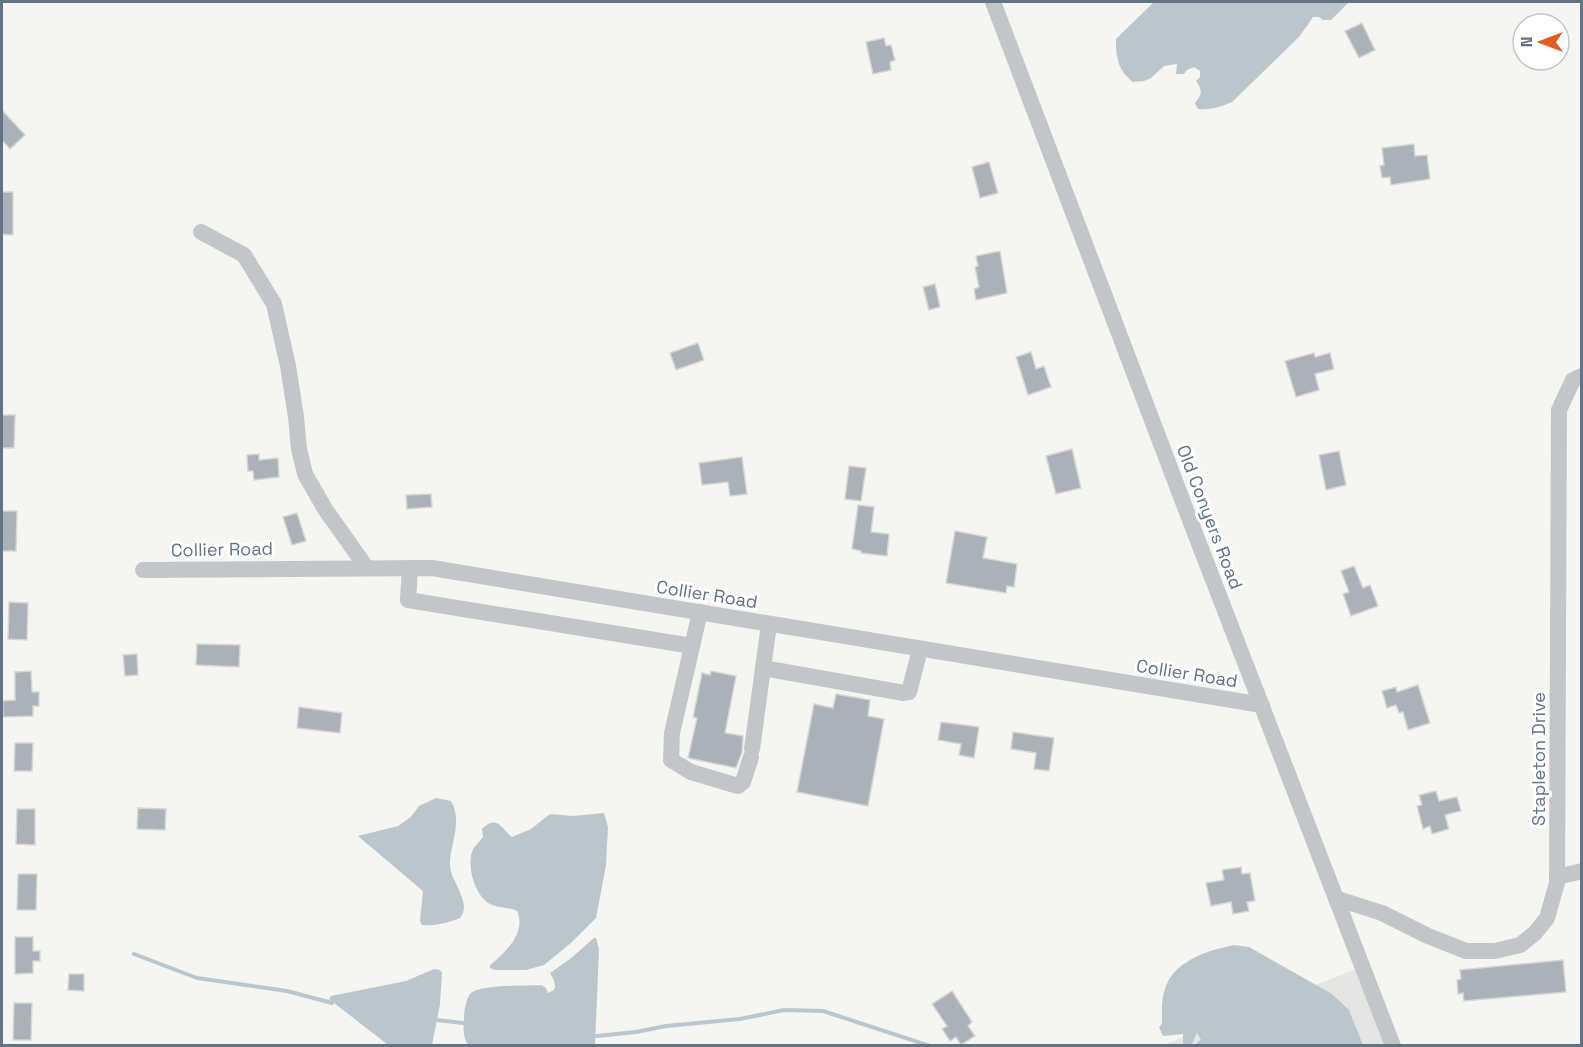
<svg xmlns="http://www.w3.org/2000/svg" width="1583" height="1047" font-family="'Space Grotesk',sans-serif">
	<rect width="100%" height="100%" fill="#f5f5f1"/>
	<path fill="#e5e6e4" d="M 1366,965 L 1396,1046 L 1161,1046 Z"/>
	<g fill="#bbc6cc">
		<path d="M 1154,2 L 1349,2 L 1331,20 L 1323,20 L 1319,17 L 1313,17 L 1299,37 L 1232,102 C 1220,107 1211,110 1198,109 L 1195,103 C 1202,94 1203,91 1196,81 L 1200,77 L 1200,71 L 1194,67 L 1187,70 L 1184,74 L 1176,74 L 1177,64 L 1164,66 L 1151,78 L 1144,81 L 1133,82 C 1118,70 1116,58 1116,39 Z"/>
		<path d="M 436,798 L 451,801 C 463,821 450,844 450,865 C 450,881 473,903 460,918 C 448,923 435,926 422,925 L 420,921 L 423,891 L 358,836 L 398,826 L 411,817 L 419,806 Z"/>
		<path d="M 604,813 L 608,827 L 606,865 L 596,918 L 572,942 L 544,965 L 526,970 L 494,970 L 490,968 L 490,965 C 505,953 527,932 517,911 C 508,907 498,908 490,904 C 475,896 467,867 472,852 C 474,846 479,843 483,837 L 482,829 C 498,814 501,829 512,837 L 531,829 L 550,814 L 573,816 Z"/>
		<path d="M 594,938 L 596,938 L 599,949 L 595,1045 L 468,1045 C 463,1037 463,1028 464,1018 C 464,1010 466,1000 470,994 C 479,984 527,986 541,985 L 546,988 L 548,993 C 560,989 554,981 550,973 L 570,959 Z"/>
		<path d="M 1234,945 L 1249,947 L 1332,994 L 1349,1010 L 1363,1045 L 1201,1045 L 1201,1040 L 1197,1033 L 1192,1044 L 1183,1046 L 1183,1034 L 1163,1036 L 1159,1027 L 1162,1024 C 1162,1011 1161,998 1166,986 C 1176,960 1209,950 1234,945 Z"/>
		<path d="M 434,969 L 440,970 L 442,973 L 440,1004 L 432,1045 L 388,1045 L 329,999 L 331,996 L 406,981 Z"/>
	</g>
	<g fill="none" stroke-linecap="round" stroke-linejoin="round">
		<g stroke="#bbc6cc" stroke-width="4">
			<path d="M 134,954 L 197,978 L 287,991 L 332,1003"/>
			<path d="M 437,1020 L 463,1023"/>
			<path d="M 597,1036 L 636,1032 L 666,1026 L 740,1019 L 784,1010 L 823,1011 L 930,1046"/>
			<path d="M 1197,1046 L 1201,1042"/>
		</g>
	</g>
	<g fill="#aab1b8" stroke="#d6d6d4" stroke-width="1.5">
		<path d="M 1362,23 L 1375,50 L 1359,58 L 1345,31 Z"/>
		<path d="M 884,38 L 886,46 L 891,45 L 895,60 L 890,62 L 891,70 L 873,74 L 866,42 Z"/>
		<path d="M 2,110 L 25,135 L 10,149 L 2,140 Z"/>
		<path d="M 1414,144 L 1415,156 L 1427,155 L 1430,179 L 1391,185 L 1390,177 L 1382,178 L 1380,166 L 1384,165 L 1382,148 Z"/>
		<path d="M 989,162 L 998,193 L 980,198 L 972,167 Z"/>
		<path d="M 2,192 L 13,192 L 13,235 L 2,234 Z"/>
		<path d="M 1000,251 L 1007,293 L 976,300 L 974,289 L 979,287 L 975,267 L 978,266 L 976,256 Z"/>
		<path d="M 935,284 L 940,307 L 929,310 L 923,287 Z"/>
		<path d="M 698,343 L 704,360 L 676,370 L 670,353 Z"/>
		<path d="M 1031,352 L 1036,369 L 1044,366 L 1051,387 L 1028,395 L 1016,357 Z"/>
		<path d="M 1314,353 L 1315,357 L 1330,353 L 1334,369 L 1315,374 L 1319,390 L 1296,397 L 1285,361 Z"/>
		<path d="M 2,415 L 15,415 L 14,448 L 2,448 Z"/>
		<path d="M 1072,449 L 1081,488 L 1056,494 L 1046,456 Z"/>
		<path d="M 1339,451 L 1346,485 L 1326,490 L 1319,455 Z"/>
		<path d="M 259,454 L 259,460 L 278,458 L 279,477 L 254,480 L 253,471 L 248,471 L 247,455 Z"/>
		<path d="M 742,457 L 747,494 L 730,496 L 728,482 L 702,485 L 699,463 Z"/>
		<path d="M 849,466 L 866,468 L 861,501 L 845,499 Z"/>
		<path d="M 431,494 L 432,507 L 407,509 L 406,495 Z"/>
		<path d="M 858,505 L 874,507 L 871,532 L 889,534 L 887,556 L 861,553 L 861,551 L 852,549 Z"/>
		<path d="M 2,511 L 17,511 L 16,551 L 2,551 Z"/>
		<path d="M 297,513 L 306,541 L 292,545 L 283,517 Z"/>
		<path d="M 955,531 L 987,537 L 983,558 L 1017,564 L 1014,587 L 1007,586 L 1006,593 L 946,583 Z"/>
		<path d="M 1354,566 L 1363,588 L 1370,585 L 1378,606 L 1351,616 L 1343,594 L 1349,592 L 1341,571 Z"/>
		<path d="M 9,602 L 28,603 L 27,640 L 8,639 Z"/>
		<path d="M 197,644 L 240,645 L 239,667 L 196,665 Z"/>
		<path d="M 137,654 L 138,675 L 125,676 L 123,655 Z"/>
		<path d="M 31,671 L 32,692 L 39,692 L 39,706 L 33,706 L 33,716 L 3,717 L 3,701 L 15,700 L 15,672 Z"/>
		<path d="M 711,671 L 736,676 L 725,733 L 743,736 L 742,752 L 736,768 L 688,758 L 697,718 L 693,717 L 702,673 L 710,675 Z"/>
		<path d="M 1418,685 L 1430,723 L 1408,730 L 1403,712 L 1399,713 L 1396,705 L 1387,708 L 1382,691 L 1396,687 L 1397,692 Z"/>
		<path d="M 836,694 L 870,700 L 868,716 L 884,719 L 868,806 L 797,792 L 814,704 L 833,708 Z"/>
		<path d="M 299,707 L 342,713 L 340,733 L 297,728 Z"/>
		<path d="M 941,722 L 979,727 L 974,758 L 959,755 L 961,744 L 938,740 Z"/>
		<path d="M 1013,732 L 1054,738 L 1049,771 L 1034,769 L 1036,753 L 1011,749 Z"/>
		<path d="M 15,743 L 33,743 L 32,771 L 14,771 Z"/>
		<path d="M 1436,791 L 1439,801 L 1457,797 L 1461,811 L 1445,815 L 1449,829 L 1432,834 L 1430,826 L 1423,829 L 1417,806 L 1422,805 L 1419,795 Z"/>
		<path d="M 138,808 L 166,809 L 165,830 L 137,829 Z"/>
		<path d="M 17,809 L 35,809 L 35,845 L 16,844 Z"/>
		<path d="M 1241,867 L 1242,874 L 1250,873 L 1255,901 L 1247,902 L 1249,911 L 1233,914 L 1231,902 L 1211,906 L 1206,883 L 1224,880 L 1222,870 Z"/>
		<path d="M 18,874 L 37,874 L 36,910 L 17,910 Z"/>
		<path d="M 15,937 L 33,937 L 33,951 L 40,951 L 40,961 L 33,961 L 33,973 L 15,974 Z"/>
		<path d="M 1563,960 L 1566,992 L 1464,1001 L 1463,993 L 1458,994 L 1457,980 L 1461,979 L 1460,970 Z"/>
		<path d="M 69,974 L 84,974 L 84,991 L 68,990 Z"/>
		<path d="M 952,991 L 972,1022 L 968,1026 L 975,1036 L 961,1045 L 956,1037 L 950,1041 L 942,1029 L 947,1026 L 932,1004 Z"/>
		<path d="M 14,1003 L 32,1003 L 31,1040 L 13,1040 Z"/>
	</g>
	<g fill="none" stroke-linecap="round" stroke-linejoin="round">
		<g stroke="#c2c6c9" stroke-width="16">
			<path d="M 993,2 L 1188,515 L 1393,1046"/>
			<path d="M 201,232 L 244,255 L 274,304 L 288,366 L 296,417 L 299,449 L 305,474 L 325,509 L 366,567"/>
			<path d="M 410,568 L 408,600 L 692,646"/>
			<path d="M 143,570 L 432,568 L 1262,705"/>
			<path d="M 700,612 L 672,733 L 671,760 L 691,772 L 738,786 L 743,782 L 751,757"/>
			<path d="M 763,668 L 904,693 L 909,692 L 920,649"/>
			<path d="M 752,749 L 769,624"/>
			<path d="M 1557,877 L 1582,871"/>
			<path d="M 1338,899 L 1382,913 L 1428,936 L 1466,951 L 1495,951 L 1520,945 L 1535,933 L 1547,918 L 1557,883 L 1559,410 L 1573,380 L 1582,376"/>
		</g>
	</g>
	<g text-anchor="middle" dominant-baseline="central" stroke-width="6" stroke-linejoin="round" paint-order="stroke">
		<g font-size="18" fill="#637383" stroke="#fff">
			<text transform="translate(1210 517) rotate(69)">Old Conyers Road</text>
			<text transform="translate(222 549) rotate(-1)">Collier Road</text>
			<text transform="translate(707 594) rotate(9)">Collier Road</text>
			<text transform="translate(1187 673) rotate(9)">Collier Road</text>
			<text transform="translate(1538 759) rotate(-90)">Stapleton Drive</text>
		</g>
	</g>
	<rect width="1583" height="1047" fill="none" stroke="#637383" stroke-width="6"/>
	<g transform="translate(1541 42) rotate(270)"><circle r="28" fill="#ffffff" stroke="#c1c7cd" stroke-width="1.5"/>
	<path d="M0-4.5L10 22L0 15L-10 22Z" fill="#e65920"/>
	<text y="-9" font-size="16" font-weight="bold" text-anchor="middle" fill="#637383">N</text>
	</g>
</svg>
